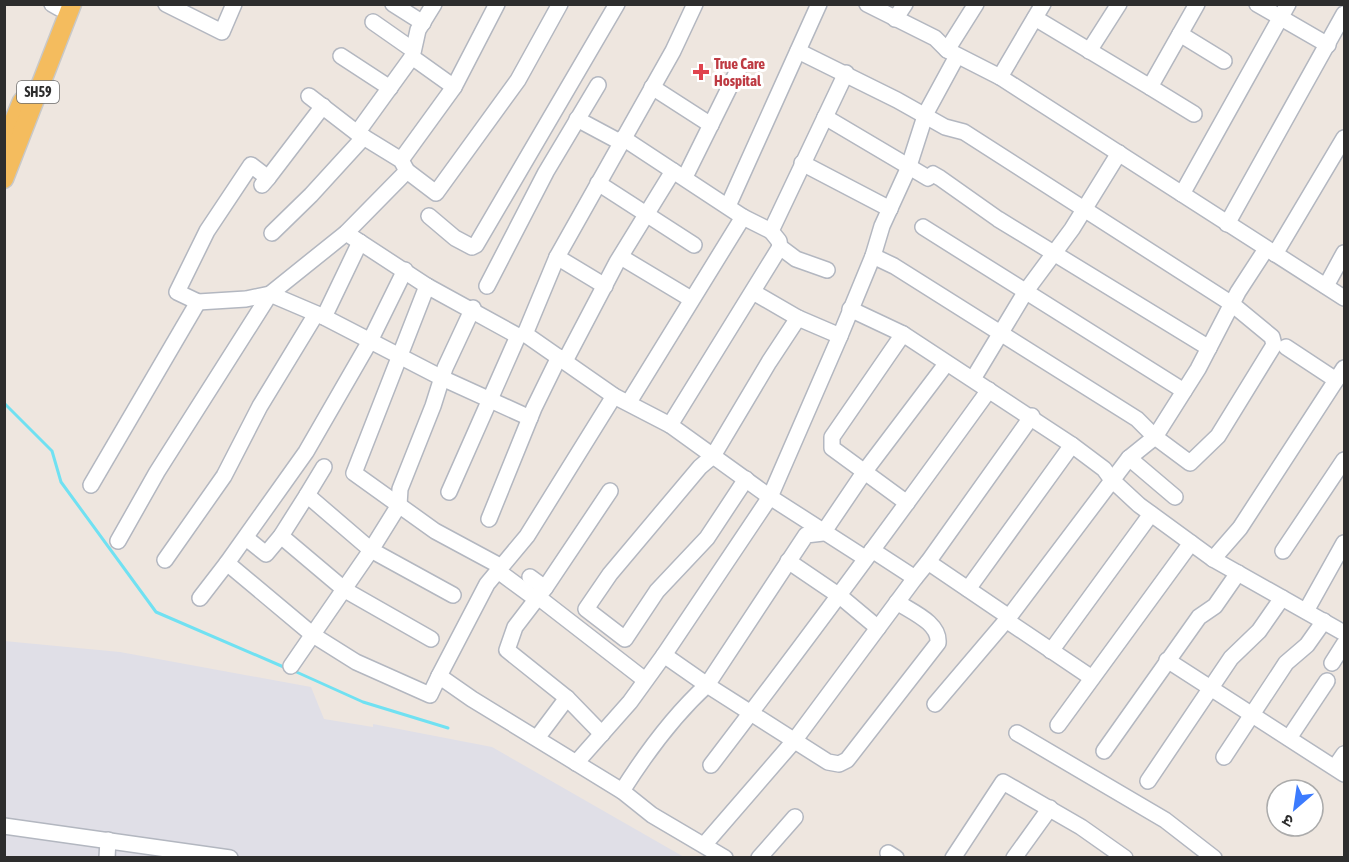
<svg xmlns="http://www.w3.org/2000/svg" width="1349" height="862" font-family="'Asap Condensed','Noto Sans Devanagari',sans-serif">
	<rect width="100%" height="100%" fill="#eee6df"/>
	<path fill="#e0dfe7" d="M 4,641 L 120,652 L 311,687 L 324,719 L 373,727 L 373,724 L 492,747 L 684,857 L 5,857 Z"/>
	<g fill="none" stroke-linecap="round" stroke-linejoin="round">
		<g stroke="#70e1f2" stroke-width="3">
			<path d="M 4,403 L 52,451 L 61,482 L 156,612 L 286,668"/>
			<path d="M 292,670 L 363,702 L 448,728"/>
		</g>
		<defs>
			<g id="minor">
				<path d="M 52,4 L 59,8"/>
				<path d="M 166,4 L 222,32 L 234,4"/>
				<path d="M 393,4 L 423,23"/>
				<path d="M 434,4 L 418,30 L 412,57 L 454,87"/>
				<path d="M 867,4 L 935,38 L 947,50 L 1000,77 L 1344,298"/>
				<path d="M 1257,4 L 1328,45"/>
				<path d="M 1035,18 L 1150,87 L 1197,4"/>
				<path d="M 895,19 L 905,4"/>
				<path d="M 373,22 L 413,50"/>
				<path d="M 1180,34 L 1224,61"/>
				<path d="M 947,50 L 976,4"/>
				<path d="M 798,51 L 897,100 L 945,127 L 964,132 L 1232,304 L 1272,337 L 1274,345 L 1218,436 L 1190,463 L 1155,437 L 1137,419 L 894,266 L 873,256"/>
				<path d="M 1089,51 L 1119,4"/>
				<path d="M 341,56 L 390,88"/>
				<path d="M 1000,77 L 1043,4"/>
				<path d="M 652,87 L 711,125"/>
				<path d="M 1150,87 L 1194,114"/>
				<path d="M 309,96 L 357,133 L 401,160 L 407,171 L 436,193 L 518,80 L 560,4"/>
				<path d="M 825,117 L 928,178 L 933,174 L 940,178 L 998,219 L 1209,348"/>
				<path d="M 577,119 L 620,142"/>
				<path d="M 357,133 L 412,57"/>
				<path d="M 623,138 L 743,217 L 771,231"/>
				<path d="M 401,160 L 454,87 L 497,4"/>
				<path d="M 802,163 L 890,209"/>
				<path d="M 685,177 L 739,68"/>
				<path d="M 268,178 L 323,106"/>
				<path d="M 598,183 L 694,245"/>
				<path d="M 262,185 L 268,178 L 251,165 L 207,231 L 177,292 L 198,302 L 246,299 L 270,294 L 346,233 L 407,171"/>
				<path d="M 1182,194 L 1288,4"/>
				<path d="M 728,206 L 819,4"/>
				<path d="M 429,216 L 455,238 L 472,247 L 476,245 L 617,4"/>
				<path d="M 1227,224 L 1344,14"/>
				<path d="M 923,227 L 1184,391"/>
				<path d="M 272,233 L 311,195 L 364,137"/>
				<path d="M 346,233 L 427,286 L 518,336 L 525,334 L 614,396 L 670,425 L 770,497 L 865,558"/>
				<path d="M 1275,254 L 1344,138"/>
				<path d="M 557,257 L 605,286"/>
				<path d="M 621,257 L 691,299"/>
				<path d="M 405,270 L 370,341 L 306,452 L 227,563 L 313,635 L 356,662 L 430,695 L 439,676 L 472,699 L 622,791 L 652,815 L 725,858"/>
				<path d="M 827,270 L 796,259 L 780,247 L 779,241 L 771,231 L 846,73"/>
				<path d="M 427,286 L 354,473 L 435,531 L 500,566"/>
				<path d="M 487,286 L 546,172 L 598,85"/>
				<path d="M 1326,286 L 1344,253"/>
				<path d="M 753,292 L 798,318 L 840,336"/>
				<path d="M 850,309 L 903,334"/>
				<path d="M 324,317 L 360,242"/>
				<path d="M 525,334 L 557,257 L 673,51 L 695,4"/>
				<path d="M 1286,347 L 1336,380"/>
				<path d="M 565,361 L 617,262 L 673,171"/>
				<path d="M 973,379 L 1026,291 L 1072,229 L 1119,153"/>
				<path d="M 629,402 L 743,217"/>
				<path d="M 670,425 L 780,247"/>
				<path d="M 1129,458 L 1175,497"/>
				<path d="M 746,479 L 707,538 L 657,591 L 625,639 L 586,609 L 610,574 L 700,467 L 713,456 L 769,362 L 798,318"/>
				<path d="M 91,485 L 198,302"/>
				<path d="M 449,492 L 518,336"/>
				<path d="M 307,495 L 324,467"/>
				<path d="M 907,503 L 832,448 L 832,437 L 903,334 L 1072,445 L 1104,469 L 1112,480 L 1139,505 L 1213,559 L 1344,633"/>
				<path d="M 489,519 L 534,408 L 559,357"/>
				<path d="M 281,536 L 345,590 L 431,639"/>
				<path d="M 246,538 L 266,554 L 281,536 L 307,495 L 371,550 L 291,666"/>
				<path d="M 118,541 L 157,472 L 270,294 L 324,317 L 442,378 L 530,418"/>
				<path d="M 872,550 L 915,578 L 928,562 L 1009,617 L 1129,458 L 1155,437 L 1198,369 L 1238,292 L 1266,249"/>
				<path d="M 1283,551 L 1344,460"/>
				<path d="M 1213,559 L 1240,528 L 1344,368"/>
				<path d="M 165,560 L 224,476 L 260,406 L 316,314"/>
				<path d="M 788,561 L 841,597 L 878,628"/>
				<path d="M 928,562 L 1032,416"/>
				<path d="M 498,571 L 536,599"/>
				<path d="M 530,577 L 545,588 L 610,491"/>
				<path d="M 545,588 L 538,597 L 645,680"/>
				<path d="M 968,589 L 1072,445"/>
				<path d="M 453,595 L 371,550 L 399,505 L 400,489 L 433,406 L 445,368 L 473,308"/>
				<path d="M 538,597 L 515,627 L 507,650 L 567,698 L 602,734"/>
				<path d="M 200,598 L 227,563"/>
				<path d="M 1306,611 L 1344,543"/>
				<path d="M 1006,620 L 1092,678"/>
				<path d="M 1051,651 L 1151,514"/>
				<path d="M 664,655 L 707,685 L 806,535 L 823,533 L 865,471 L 946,364"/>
				<path d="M 1167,660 L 1344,774"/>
				<path d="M 1332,663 L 1344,644"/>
				<path d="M 439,676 L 487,584 L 527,536 L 614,396"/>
				<path d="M 935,704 L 1009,617"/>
				<path d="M 1058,725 L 1191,543"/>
				<path d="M 1017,733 L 1165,820 L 1214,858"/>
				<path d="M 537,738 L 567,698"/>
				<path d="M 1289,738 L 1327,681"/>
				<path d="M 1104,751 L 1199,617 L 1215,606 L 1238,573"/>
				<path d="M 1224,757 L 1286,663 L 1307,645 L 1324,621"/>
				<path d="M 576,763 L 630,702 L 664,655 L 770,497 L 840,336 L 873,256 L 882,226 L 908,169 L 926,113 L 957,56"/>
				<path d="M 711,765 C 806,641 898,516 989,390"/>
				<path d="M 1335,767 L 1344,754"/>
				<path d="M 1148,781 L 1231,658 L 1259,631 L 1282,598"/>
				<path d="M 622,791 C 646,753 673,716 707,685 L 828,762 L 839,764 L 847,760 L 938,643 C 940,623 912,612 897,602"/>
				<path d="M 4,826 L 230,858"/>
				<path d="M 704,845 L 794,741 L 915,578"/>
				<path d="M 888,853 L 896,858"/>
				<path d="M 107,858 L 108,840"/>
				<path d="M 759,858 L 795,817"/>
				<path d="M 953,858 L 1003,782 L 1081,827 L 1125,858"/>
				<path d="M 1014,858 L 1050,808"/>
			</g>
			<g id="major">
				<path d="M 4,144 L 22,101"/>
				<path d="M 4,179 L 72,4"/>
			</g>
		</defs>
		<use href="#minor" stroke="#b3b7c0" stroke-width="18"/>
		<use href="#major" stroke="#c8c8c8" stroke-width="21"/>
		<use href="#minor" stroke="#fff" stroke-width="15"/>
		<use href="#major" stroke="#f4bc5e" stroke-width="18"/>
	</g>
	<path fill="#e0444e" stroke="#fff" stroke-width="2" d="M698 63h6v6h6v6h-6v6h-6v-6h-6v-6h6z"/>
	<g text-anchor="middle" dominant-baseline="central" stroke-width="6" stroke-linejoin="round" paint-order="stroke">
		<rect fill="#fff" stroke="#6c6c6c" stroke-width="1.5" x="17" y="81" width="42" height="22" rx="4.5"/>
		<g font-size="14" font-weight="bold" fill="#2d2d2d">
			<text x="38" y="92">SH59</text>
		</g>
		<g font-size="15" font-weight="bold" fill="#be3a42" stroke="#fff" text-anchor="start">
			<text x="714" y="63">True Care<tspan x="714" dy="17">Hospital</tspan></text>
		</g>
	</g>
	<rect width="1349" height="862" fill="none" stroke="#2d2d2d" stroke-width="12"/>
	<g transform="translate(1295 808) rotate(209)"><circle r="28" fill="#ffffff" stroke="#ababab" stroke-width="1.5"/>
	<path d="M0-4.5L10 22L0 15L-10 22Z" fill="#3c7bfe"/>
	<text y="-9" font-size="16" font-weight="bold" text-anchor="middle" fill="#2d2d2d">उ</text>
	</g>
</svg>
